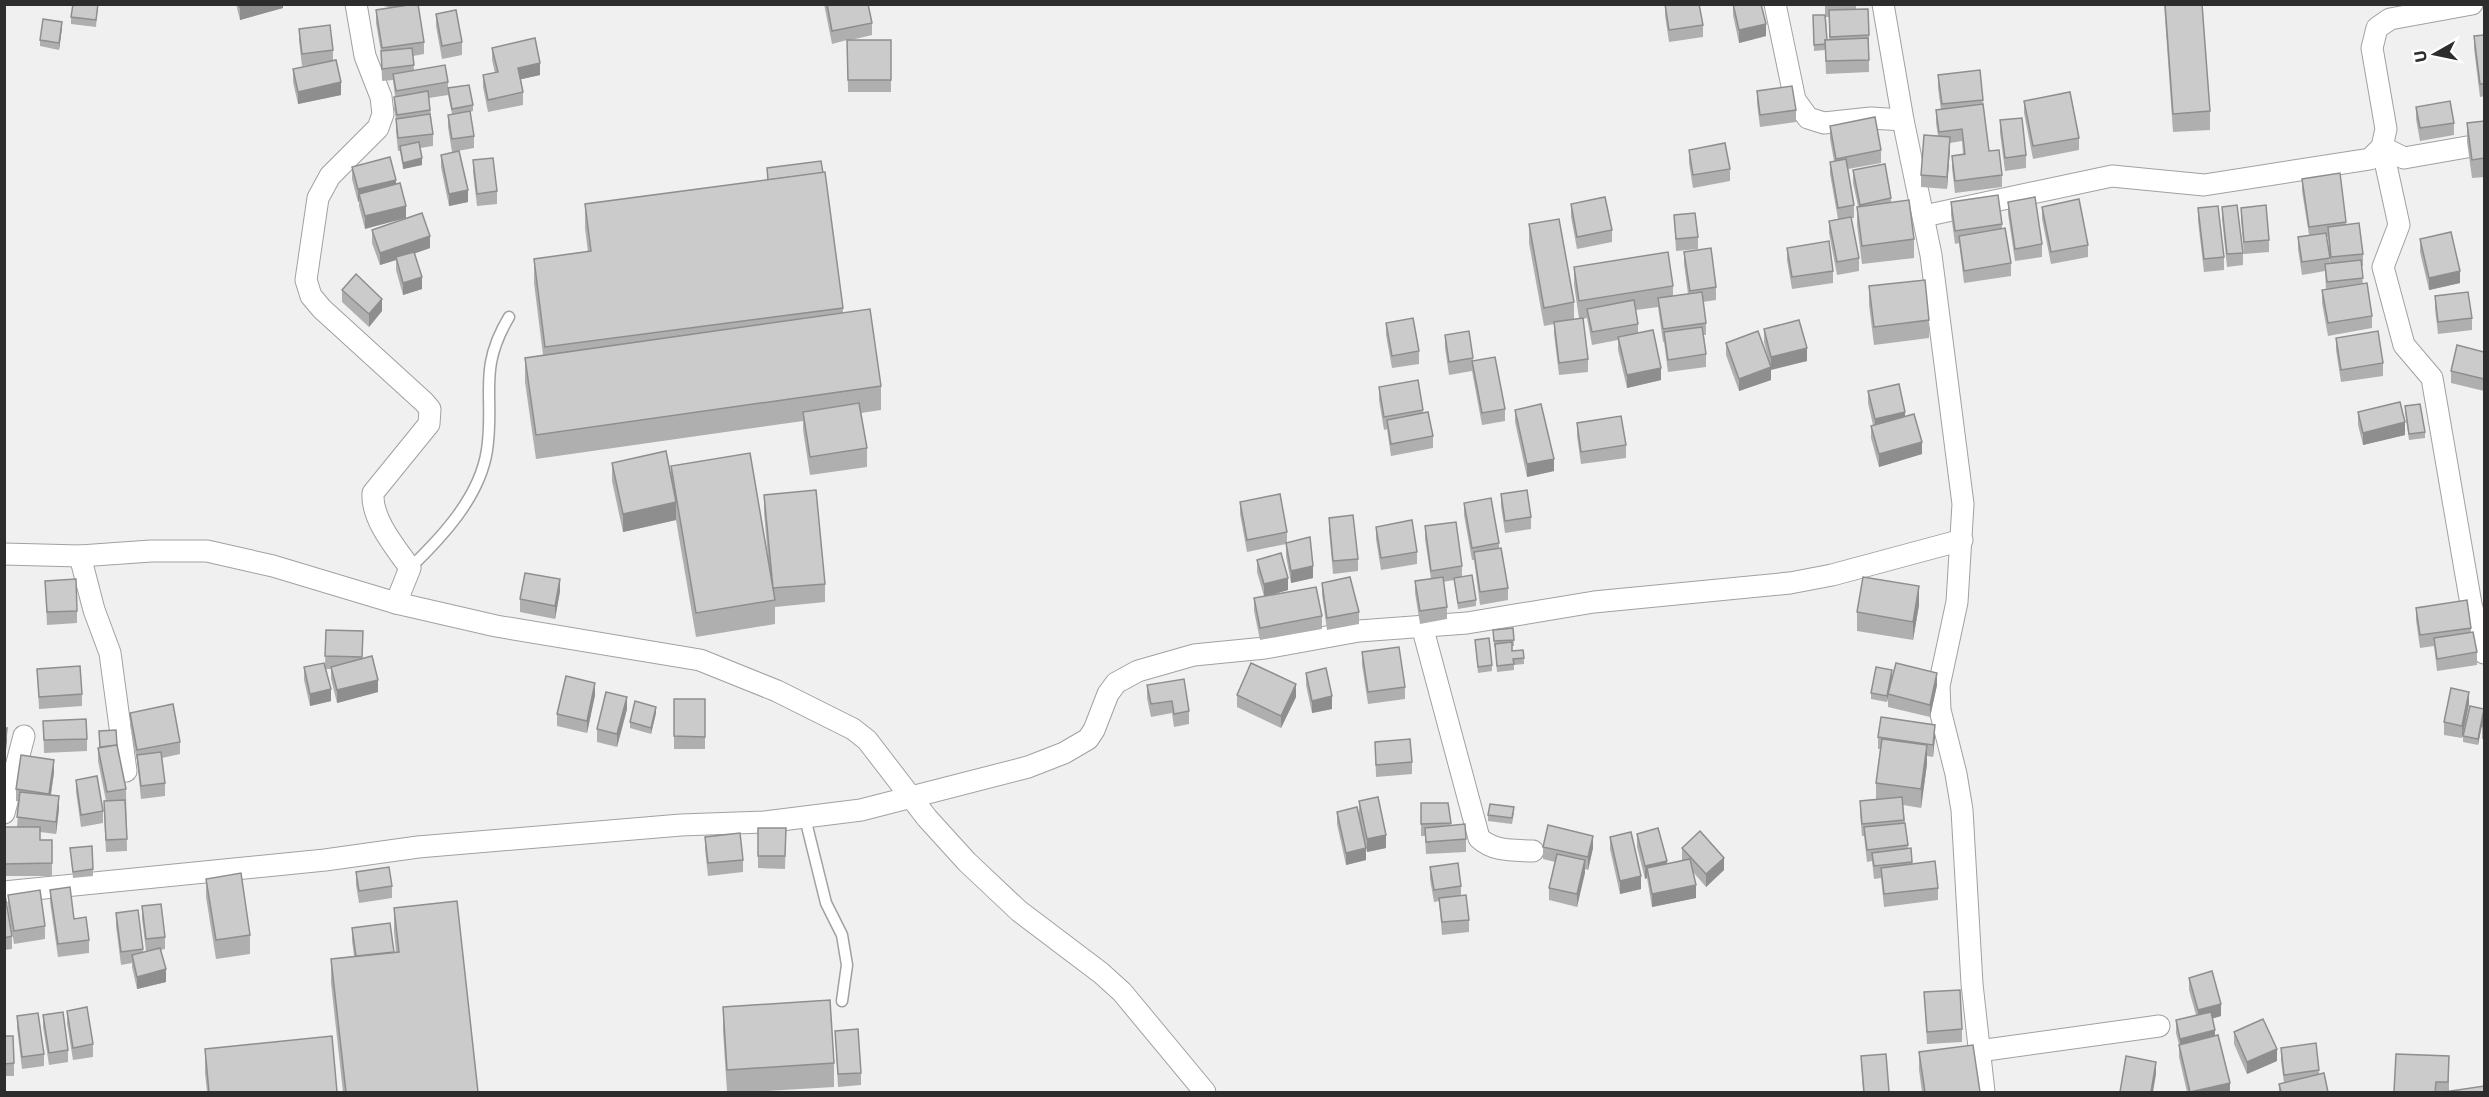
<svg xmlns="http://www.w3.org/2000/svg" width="2489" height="1097" font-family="Commissioner,sans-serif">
	<rect width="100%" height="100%" fill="#f0f0f1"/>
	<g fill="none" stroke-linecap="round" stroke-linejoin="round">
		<defs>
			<g id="lane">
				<path d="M 410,568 C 442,537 480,497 487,450 C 495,396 477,370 509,317"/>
				<path d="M 805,818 L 826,903 L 842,935 L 847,965 L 842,1001"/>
			</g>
			<g id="street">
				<path d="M 356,4 L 365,56 L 381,97 L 383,114 L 378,128 L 330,176 L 318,198 L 306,280 L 311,296 L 322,309 L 424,402 L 430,409 L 429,424 L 373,493 C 371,519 396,548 410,568 L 396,603"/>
				<path d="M 1775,4 L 1795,100 L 1808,118 L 1824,123 L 1871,118 L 1903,120"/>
				<path d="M 1883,4 L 1903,120 L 1931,255 L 1963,504 L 1957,602 L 1939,686 L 1940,710 L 1956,774 L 1962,810 L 1972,984 L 1984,1092"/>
				<path d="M 2382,147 L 2399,225 L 2383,267 L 2404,345 L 2432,378 L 2471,604 L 2484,653"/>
				<path d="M 2382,147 L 2404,158 L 2484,144"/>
				<path d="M 1924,216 L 2112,176 L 2204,185 L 2370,159 L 2382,147 L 2386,129 L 2372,48 L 2377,28 L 2390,19 L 2472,4"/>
				<path d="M 4,554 L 80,556 L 151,551 L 207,551 L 273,566 L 396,603 L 496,626 L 700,660 L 777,691 L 853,729 L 867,740 L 927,818 L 967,862 L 1019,911 L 1101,973 L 1122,992 L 1205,1092"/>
				<path d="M 80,556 L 94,610 L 110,653 L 126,771"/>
				<path d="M 1422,626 L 1479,838 C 1494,852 1513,850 1533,851"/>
				<path d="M 4,813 L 24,736"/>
				<path d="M 4,892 L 325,860 L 418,847 L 681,825 L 765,822 L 861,810 L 1028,767 L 1064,753 L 1088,739 L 1094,730 L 1108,694 L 1116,683 L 1138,671 L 1194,655 L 1265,648 L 1359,631 L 1467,623 L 1594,602 L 1790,583 L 1832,575 L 1962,540"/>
				<path d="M 1979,1051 L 2159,1026"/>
			</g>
		</defs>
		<use href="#lane" stroke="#a1a1a2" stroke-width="13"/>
		<use href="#street" stroke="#a1a1a2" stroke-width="23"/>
		<use href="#lane" stroke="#fff" stroke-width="10"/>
		<use href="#street" stroke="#fff" stroke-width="21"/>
	</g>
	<g fill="#afafaf" fill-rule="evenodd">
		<path d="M 98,4 L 96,27 L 71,24 L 71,17 Z"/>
		<path d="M 236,4 L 283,4 L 283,8 L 240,20 Z"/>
		<path d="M 376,4 L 411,4 L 424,42 L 424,54 L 413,56 L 414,70 L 448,82 L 448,88 L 473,105 L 473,111 L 470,112 L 474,136 L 474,148 L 452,152 L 448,127 L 448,115 L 452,114 L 448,95 L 429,98 L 433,134 L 433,146 L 420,148 L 422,165 L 403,169 L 400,151 L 398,151 L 396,131 L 396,119 L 394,109 L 395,96 L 393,80 L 382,81 L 381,52 L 376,23 L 376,10 L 392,8 Z"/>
		<path d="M 824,4 L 868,4 L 872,23 L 872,35 L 851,40 L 891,40 L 891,92 L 848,92 L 847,40 L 832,44 Z"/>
		<path d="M 1665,4 L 1703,25 L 1703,37 L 1669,42 L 1665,15 Z"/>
		<path d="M 1733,4 L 1761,4 L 1766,36 L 1739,43 L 1733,15 Z"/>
		<path d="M 1825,4 L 1856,4 L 1856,9 L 1869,35 L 1869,72 L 1826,74 L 1825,50 L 1814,51 L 1813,15 L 1825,15 ZM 1826,17 L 1829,17 L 1829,40 L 1827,40 Z"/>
		<path d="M 2164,4 L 2202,4 L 2210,111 L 2210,130 L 2173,132 Z"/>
		<path d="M 436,14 L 462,42 L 462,55 L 442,59 L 436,26 Z"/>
		<path d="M 62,28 L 59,50 L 40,46 L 40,40 Z"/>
		<path d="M 299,29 L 333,50 L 333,61 L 341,95 L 298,104 L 293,82 L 293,69 L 311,65 L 302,66 L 299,41 Z"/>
		<path d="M 2484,35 L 2484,96 L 2480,97 L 2474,49 L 2474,36 Z"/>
		<path d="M 492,48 L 540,75 L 521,79 L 523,92 L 523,105 L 488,112 L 483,87 L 483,75 L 495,73 L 492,60 Z"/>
		<path d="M 1938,75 L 1983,100 L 1989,151 L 2002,175 L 2002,187 L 1955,193 L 1952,168 L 1952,156 L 1963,154 L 1962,141 L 1950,143 L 1947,189 L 1921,187 L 1921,175 L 1938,136 L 1936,123 L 1936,110 L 1941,110 L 1938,88 Z"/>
		<path d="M 1757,91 L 1796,110 L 1796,122 L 1760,127 L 1757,103 Z"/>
		<path d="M 2024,101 L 2079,138 L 2079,150 L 2033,159 L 2024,113 Z"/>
		<path d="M 2416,107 L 2454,123 L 2454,135 L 2420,141 L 2416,119 Z"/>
		<path d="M 2000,120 L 2026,155 L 2026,168 L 2005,171 L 2000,133 Z"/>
		<path d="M 2484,121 L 2484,177 L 2472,178 L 2467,142 L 2467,123 Z"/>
		<path d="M 1830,126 L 1881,150 L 1881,163 L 1848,169 L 1854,205 L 1854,218 L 1851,218 L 1859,258 L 1859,271 L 1837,275 L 1829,233 L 1829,221 L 1838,219 L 1830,174 L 1830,162 L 1834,161 L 1830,139 Z"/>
		<path d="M 1689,150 L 1730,169 L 1730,181 L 1693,188 L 1689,163 Z"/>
		<path d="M 441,155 L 468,202 L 449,206 L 441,167 Z"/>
		<path d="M 390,157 L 365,229 L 359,206 L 359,201 L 358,202 L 352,179 L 352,167 Z"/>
		<path d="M 473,160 L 497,191 L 497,204 L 477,206 L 473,172 Z"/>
		<path d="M 767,168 L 843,308 L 843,313 L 881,386 L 881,410 L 861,413 L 867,448 L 867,467 L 810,475 L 803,430 L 803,421 L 536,459 L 525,382 L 525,358 L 543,355 L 534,283 L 534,259 L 588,252 L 585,228 L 585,204 L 767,180 Z"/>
		<path d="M 1853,170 L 1891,198 L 1891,202 L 1914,239 L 1914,258 L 1862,264 L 1857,225 L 1857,207 L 1858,206 L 1853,183 Z"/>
		<path d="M 2302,179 L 2346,222 L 2346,225 L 2363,254 L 2363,266 L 2361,266 L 2363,284 L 2372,316 L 2372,328 L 2328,336 L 2322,303 L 2322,290 L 2326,290 L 2325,271 L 2302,275 L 2298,249 L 2298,237 L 2309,235 L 2302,191 ZM 2326,237 L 2328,237 L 2330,263 L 2330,264 Z"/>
		<path d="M 1951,202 L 2002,224 L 2002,229 L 2011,263 L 2011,276 L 1964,283 L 1959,243 L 1955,244 L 1951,215 Z"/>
		<path d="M 2008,202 L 2042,244 L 2042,257 L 2015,261 L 2008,214 Z"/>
		<path d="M 1571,204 L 1612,230 L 1612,242 L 1577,249 L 1571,217 Z"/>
		<path d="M 2042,207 L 2088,245 L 2088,257 L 2051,264 L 2042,219 Z"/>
		<path d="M 2222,207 L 2243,253 L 2243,265 L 2227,267 L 2222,219 Z"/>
		<path d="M 2198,208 L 2224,257 L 2224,270 L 2204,272 L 2198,221 Z"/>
		<path d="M 2241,208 L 2269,240 L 2269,252 L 2244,254 L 2241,220 Z"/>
		<path d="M 1674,215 L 1698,237 L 1698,249 L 1676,251 Z"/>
		<path d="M 1529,224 L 1574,302 L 1574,319 L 1579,318 L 1574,285 L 1574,267 L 1673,286 L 1673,296 L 1688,294 L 1684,264 L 1684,252 L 1716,287 L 1716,300 L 1703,302 L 1706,323 L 1706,335 L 1704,335 L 1706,354 L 1706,367 L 1668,372 L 1664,342 L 1663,342 L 1658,307 L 1636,310 L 1638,324 L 1638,333 L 1661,380 L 1627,388 L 1618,350 L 1618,340 L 1592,345 L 1587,318 L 1583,319 L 1588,359 L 1588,372 L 1559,375 L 1554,334 L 1554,324 L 1544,326 L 1529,243 Z"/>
		<path d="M 372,230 L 430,248 L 415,253 L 422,289 L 403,295 L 396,270 L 396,260 L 380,265 L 372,243 Z"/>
		<path d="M 2420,239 L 2460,283 L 2429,290 L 2420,252 Z"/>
		<path d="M 1787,248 L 1833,271 L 1833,283 L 1792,289 L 1787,260 Z"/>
		<path d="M 1869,286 L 1929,320 L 1929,338 L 1874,345 L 1869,305 Z"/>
		<path d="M 342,290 L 382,311 L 369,327 L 342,302 Z"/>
		<path d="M 2435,296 L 2472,318 L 2472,330 L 2438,334 L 2435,309 Z"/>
		<path d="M 1386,323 L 1419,351 L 1419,364 L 1392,368 L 1386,335 Z"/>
		<path d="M 1764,329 L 1807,361 L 1771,369 L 1771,380 L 1739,391 L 1726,355 L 1726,343 L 1769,362 L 1764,342 Z"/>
		<path d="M 1445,335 L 1473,358 L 1473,361 L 1505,409 L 1505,421 L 1482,425 L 1472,371 L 1449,375 L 1445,348 Z"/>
		<path d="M 2336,338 L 2383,363 L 2383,376 L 2341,382 L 2336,350 Z"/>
		<path d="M 2484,352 L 2484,391 L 2451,383 L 2451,371 Z"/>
		<path d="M 1379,387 L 1423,410 L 1423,413 L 1433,436 L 1433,448 L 1391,456 L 1387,429 L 1384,430 L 1379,400 Z"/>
		<path d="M 1868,391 L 1905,416 L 1922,454 L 1879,467 L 1871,438 L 1871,426 L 1873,425 L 1868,403 Z"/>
		<path d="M 2405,406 L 2425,432 L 2425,438 L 2409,440 L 2405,412 Z"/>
		<path d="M 1515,410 L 1554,471 L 1527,477 L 1515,422 Z"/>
		<path d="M 2358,412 L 2405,435 L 2363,445 L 2358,425 Z"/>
		<path d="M 1577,423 L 1626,445 L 1626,458 L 1581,464 L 1577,436 Z"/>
		<path d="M 612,463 L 671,478 L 671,466 L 768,557 L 764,513 L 764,495 L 825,584 L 825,602 L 775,607 L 775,624 L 696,637 L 676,520 L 623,532 L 612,481 Z"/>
		<path d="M 1501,494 L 1531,517 L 1531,529 L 1505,533 L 1501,506 Z"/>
		<path d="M 1240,502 L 1287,532 L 1287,543 L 1313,578 L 1291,583 L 1286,556 L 1286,544 L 1247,552 L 1240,514 Z"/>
		<path d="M 1464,503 L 1499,543 L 1499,548 L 1508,588 L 1508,600 L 1480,605 L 1474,560 L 1472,560 L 1464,515 Z"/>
		<path d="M 1329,518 L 1358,559 L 1358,571 L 1333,574 L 1329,530 Z"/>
		<path d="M 1425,526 L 1462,566 L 1462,577 L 1476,600 L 1476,606 L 1458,609 L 1454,580 L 1443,582 L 1447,607 L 1447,619 L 1420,624 L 1415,593 L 1415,581 L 1431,579 L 1425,539 Z"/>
		<path d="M 1376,527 L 1417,552 L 1417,564 L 1381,570 L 1376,539 Z"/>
		<path d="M 1257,560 L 1288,590 L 1266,596 L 1322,616 L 1322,629 L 1260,640 L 1254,611 L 1254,598 L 1264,596 L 1257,572 Z"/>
		<path d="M 45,581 L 77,611 L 77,623 L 47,625 Z"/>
		<path d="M 1322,583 L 1359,612 L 1359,624 L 1327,630 L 1322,595 Z"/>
		<path d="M 560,591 L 555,619 L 520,612 L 520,599 Z"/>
		<path d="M 1919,605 L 1913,640 L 1857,631 L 1857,612 Z"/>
		<path d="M 2416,608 L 2471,628 L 2471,632 L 2477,652 L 2477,665 L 2437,671 L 2434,646 L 2420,648 L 2416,620 Z"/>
		<path d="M 1513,628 L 1514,646 L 1512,646 L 1512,651 L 1524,658 L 1524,664 L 1514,665 L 1514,670 L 1497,672 L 1495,647 L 1494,647 L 1493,630 Z"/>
		<path d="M 326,630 L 363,631 L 362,659 L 378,692 L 337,703 L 331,679 L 331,669 L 326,669 L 331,701 L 310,706 L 304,680 L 304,667 L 325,666 Z"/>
		<path d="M 1475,640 L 1492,665 L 1492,671 L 1478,673 Z"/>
		<path d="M 1362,652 L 1405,687 L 1405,699 L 1368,704 L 1362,665 Z"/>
		<path d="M 37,669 L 82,694 L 82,706 L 39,709 Z"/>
		<path d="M 1306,673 L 1332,709 L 1312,713 L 1306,685 Z"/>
		<path d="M 1892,676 L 1890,688 L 1937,685 L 1930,717 L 1888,707 L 1888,696 L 1887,702 L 1871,699 L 1871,693 Z"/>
		<path d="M 1147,685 L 1189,711 L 1189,724 L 1174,727 L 1172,713 L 1151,717 L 1147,698 Z"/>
		<path d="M 595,695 L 587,733 L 557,726 L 557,714 Z"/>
		<path d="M 1237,695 L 1296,697 L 1281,728 L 1237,707 Z"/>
		<rect x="674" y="699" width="31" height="50"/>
		<path d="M 2469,704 L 2462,738 L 2444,735 L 2444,722 Z"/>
		<path d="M 627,709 L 617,747 L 597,742 L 597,729 Z"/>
		<path d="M 2484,711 L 2484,739 L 2482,739 L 2482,726 Z"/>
		<path d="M 130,713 L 180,742 L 180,754 L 162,758 L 165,783 L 165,796 L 141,799 L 137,761 L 130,725 Z"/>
		<path d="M 656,713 L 651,734 L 630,728 L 630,722 Z"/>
		<path d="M 2484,715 L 2478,745 L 2463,742 L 2463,736 Z"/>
		<path d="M 43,721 L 87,739 L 87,751 L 44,753 Z"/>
		<path d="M 99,731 L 117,745 L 126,789 L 127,851 L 106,852 L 104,813 L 104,801 L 106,801 L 98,761 L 98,748 L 99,748 Z"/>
		<path d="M 1878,737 L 1935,737 L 1933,757 L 1927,756 L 1927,764 L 1921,808 L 1903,805 L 1908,848 L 1911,848 L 1912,864 L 1938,888 L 1938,900 L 1884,907 L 1881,878 L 1874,879 L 1872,861 L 1867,862 L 1864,836 L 1862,836 L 1860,813 L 1860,801 L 1876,799 L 1876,783 L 1880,749 L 1878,749 Z"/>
		<path d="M 1375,742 L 1412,762 L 1412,774 L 1376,777 Z"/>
		<path d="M 54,772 L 51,795 L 59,809 L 56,834 L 40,832 L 40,840 L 52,840 L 52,876 L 4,876 L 4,827 L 17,827 L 19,802 L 16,801 L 16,789 Z"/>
		<path d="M 76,780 L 103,811 L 103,823 L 81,827 L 76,792 Z"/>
		<path d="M 1359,801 L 1386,848 L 1367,852 L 1366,848 L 1366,860 L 1346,865 L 1337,824 L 1337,812 L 1359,813 Z"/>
		<path d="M 1421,803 L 1448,803 L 1451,826 L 1466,839 L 1466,852 L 1426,854 L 1425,836 L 1421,836 Z"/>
		<path d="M 1514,813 L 1512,824 L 1488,821 L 1488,815 Z"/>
		<path d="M 758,828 L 786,828 L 785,869 L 758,868 Z"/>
		<path d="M 1637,834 L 1667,864 L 1682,861 L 1682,848 L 1724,870 L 1706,887 L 1693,872 L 1696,898 L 1652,907 L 1647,878 L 1645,879 L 1637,847 Z"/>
		<path d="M 705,837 L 743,860 L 743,872 L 708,876 L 705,849 Z"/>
		<path d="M 1610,837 L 1641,889 L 1620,894 L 1610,849 Z"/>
		<path d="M 1543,847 L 1593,848 L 1588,870 L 1585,869 L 1577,907 L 1549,900 L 1549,888 L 1555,862 L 1543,859 Z"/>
		<path d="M 70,848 L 93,869 L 93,876 L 73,878 Z"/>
		<path d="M 1430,867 L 1461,886 L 1461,895 L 1469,920 L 1469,932 L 1442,935 L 1439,901 L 1434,902 L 1430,879 Z"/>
		<path d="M 356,872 L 392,886 L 392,898 L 359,903 L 356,885 Z"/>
		<path d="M 206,879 L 250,935 L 250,954 L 216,959 L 206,897 Z"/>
		<path d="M 50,890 L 74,919 L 89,940 L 89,953 L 58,957 L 50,902 Z"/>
		<path d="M 8,895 L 45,926 L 45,939 L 14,944 L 8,907 Z"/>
		<path d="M 4,896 L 12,936 L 12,949 L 4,950 Z"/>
		<path d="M 142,906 L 165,937 L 165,949 L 161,950 L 166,982 L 137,989 L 132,967 L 132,963 L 121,965 L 116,926 L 116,913 L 143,949 L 143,952 L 146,951 L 142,919 Z"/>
		<path d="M 394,908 L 478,1092 L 343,1092 L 331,983 L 331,959 L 354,956 L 352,941 L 352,928 L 394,952 L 396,952 L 394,932 Z"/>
		<path d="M 2189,978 L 2221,1016 L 2212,1019 L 2215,1036 L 2230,1092 L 2187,1092 L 2179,1057 L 2179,1045 L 2176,1033 L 2176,1020 L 2196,1015 L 2189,990 Z"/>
		<path d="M 1924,992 L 1962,1029 L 1962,1042 L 1927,1044 Z"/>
		<path d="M 723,1007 L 834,1063 L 834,1087 L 747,1092 L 727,1092 L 723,1031 Z"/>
		<path d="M 67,1011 L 93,1044 L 93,1057 L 73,1060 L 67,1023 Z"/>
		<path d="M 43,1015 L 68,1050 L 68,1062 L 49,1065 L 43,1027 Z"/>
		<path d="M 17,1016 L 44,1054 L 44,1066 L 22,1069 L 17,1028 Z"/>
		<path d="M 835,1031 L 861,1073 L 861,1085 L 838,1087 Z"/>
		<path d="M 2234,1032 L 2277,1061 L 2247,1074 L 2234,1044 Z"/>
		<path d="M 4,1036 L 14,1063 L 14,1076 L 4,1076 Z"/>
		<path d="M 2281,1048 L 2319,1070 L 2319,1075 L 2328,1092 L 2279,1092 L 2279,1084 L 2284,1083 L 2281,1061 Z"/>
		<path d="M 205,1049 L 337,1092 L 207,1092 L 205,1073 Z"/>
		<path d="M 1919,1052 L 1980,1092 L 1922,1092 L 1919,1070 Z"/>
		<path d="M 1861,1056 L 1889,1092 L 1863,1092 Z"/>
		<path d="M 2449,1075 L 2449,1092 L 2484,1092 L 2394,1092 Z"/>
	</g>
	<g fill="#8f8e8f">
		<path d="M 251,4 L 283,4 L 283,8 L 240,20 L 240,7 Z"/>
		<path d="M 62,22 L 62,28 L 59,50 L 59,43 Z"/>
		<path d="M 1766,24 L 1766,36 L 1739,43 L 1739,30 Z"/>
		<path d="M 540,63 L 540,75 L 518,80 L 518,68 Z"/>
		<path d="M 341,82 L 341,95 L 298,104 L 298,92 Z"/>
		<path d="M 1950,137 L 1950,149 L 1947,189 L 1947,177 Z"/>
		<path d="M 422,158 L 422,165 L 403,169 L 403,163 Z"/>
		<path d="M 396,180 L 396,192 L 359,194 L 359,201 L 358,202 L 358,189 Z"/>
		<path d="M 468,190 L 468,202 L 449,206 L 449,194 Z"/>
		<path d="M 406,206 L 406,218 L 365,229 L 365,216 Z"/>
		<path d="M 430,236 L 430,248 L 396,260 L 396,257 L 396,260 L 380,265 L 380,253 Z"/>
		<path d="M 2460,271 L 2460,283 L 2429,290 L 2429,278 Z"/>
		<path d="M 422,277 L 422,289 L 403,295 L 403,283 Z"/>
		<path d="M 382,299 L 382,311 L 369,327 L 369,314 Z"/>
		<path d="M 1807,348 L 1807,361 L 1771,370 L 1771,357 Z"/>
		<path d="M 1771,367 L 1771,380 L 1739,391 L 1739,379 Z"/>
		<path d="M 1661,368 L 1661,380 L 1627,388 L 1627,375 Z"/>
		<path d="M 1905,412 L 1905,425 L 1875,431 L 1875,419 Z"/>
		<path d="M 2405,422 L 2405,435 L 2363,445 L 2363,433 Z"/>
		<path d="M 1922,442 L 1922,454 L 1879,467 L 1879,454 Z"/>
		<path d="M 1554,459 L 1554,471 L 1527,477 L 1527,464 Z"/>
		<path d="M 676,502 L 676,520 L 623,532 L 623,514 Z"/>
		<path d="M 1313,566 L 1313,578 L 1291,583 L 1291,571 Z"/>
		<path d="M 1288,578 L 1288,590 L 1264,597 L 1264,584 Z"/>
		<path d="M 560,579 L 560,591 L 555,619 L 555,606 Z"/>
		<path d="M 1919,586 L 1919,605 L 1913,640 L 1913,622 Z"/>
		<path d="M 1892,670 L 1892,676 L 1887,702 L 1887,696 Z"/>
		<path d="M 1937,673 L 1937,685 L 1930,717 L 1930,705 Z"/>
		<path d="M 378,680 L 378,692 L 337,703 L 337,690 Z"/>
		<path d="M 595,683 L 595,695 L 587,733 L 587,721 Z"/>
		<path d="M 1296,684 L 1296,697 L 1281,728 L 1281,716 Z"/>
		<path d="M 331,689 L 331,701 L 310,706 L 310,694 Z"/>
		<path d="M 2469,692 L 2469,704 L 2462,738 L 2462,726 Z"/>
		<path d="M 1332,696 L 1332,709 L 1312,713 L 1312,701 Z"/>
		<path d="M 627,697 L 627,709 L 617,747 L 617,734 Z"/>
		<path d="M 656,707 L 656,713 L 651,734 L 651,728 Z"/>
		<path d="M 2484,709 L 2484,715 L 2478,745 L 2478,739 Z"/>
		<path d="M 1935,725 L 1935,737 L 1933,757 L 1933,745 Z"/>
		<path d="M 7,728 L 7,741 L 5,760 L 5,748 Z"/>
		<path d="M 1927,745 L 1927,764 L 1921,808 L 1921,789 Z"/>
		<path d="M 54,760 L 54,772 L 49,806 L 49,794 Z"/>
		<path d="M 59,796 L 59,809 L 56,834 L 56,822 Z"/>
		<path d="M 1386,835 L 1386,848 L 1367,852 L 1367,839 Z"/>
		<path d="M 1593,836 L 1593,848 L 1588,870 L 1588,857 Z"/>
		<path d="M 1366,848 L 1366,860 L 1346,865 L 1346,853 Z"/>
		<path d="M 1724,858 L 1724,870 L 1706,887 L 1706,874 Z"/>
		<path d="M 1585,860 L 1585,873 L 1577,907 L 1577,894 Z"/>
		<path d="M 1667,861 L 1667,873 L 1647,868 L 1647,878 L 1645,879 L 1645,866 Z"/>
		<path d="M 1641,876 L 1641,889 L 1620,894 L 1620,881 Z"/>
		<path d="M 1696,885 L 1696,898 L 1652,907 L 1652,894 Z"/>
		<path d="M 166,969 L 166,982 L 137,989 L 137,977 Z"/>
		<path d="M 2221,1004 L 2221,1016 L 2198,1022 L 2198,1010 Z"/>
		<path d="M 2215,1030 L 2215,1042 L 2180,1051 L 2180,1039 Z"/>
		<path d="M 2277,1049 L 2277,1061 L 2247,1074 L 2247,1062 Z"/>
		<path d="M 2156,1062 L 2156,1074 L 2153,1092 L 2151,1092 Z"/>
		<path d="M 2230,1083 L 2230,1092 L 2193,1092 Z"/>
	</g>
	<g fill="#cccbcc" stroke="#8f8e8f" stroke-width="1.5">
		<path d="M 73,4 L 98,4 L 96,20 L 71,17 Z"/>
		<path d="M 239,4 L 251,4 L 240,7 Z"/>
		<path d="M 415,4 L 418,4 L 424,42 L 382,48 L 376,10 Z"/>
		<path d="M 827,4 L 868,4 L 872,23 L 832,31 Z"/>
		<path d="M 1665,4 L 1699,4 L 1703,25 L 1669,30 Z"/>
		<path d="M 1733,4 L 1761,4 L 1766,24 L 1739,30 Z"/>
		<path d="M 2165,4 L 2202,4 L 2210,111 L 2173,114 Z"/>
		<path d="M 1868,9 L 1869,35 L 1830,37 L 1829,10 Z"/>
		<path d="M 456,10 L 462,42 L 442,46 L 436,14 Z"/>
		<path d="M 1813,15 L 1825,15 L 1827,40 L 1825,40 L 1826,44 L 1814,45 Z"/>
		<path d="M 43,19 L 62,22 L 59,43 L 40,40 Z"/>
		<path d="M 330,25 L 333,50 L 302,54 L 299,29 Z"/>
		<path d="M 2484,35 L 2484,84 L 2480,84 L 2474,36 Z"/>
		<path d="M 535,38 L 540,63 L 518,68 L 523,92 L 488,100 L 483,75 L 498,72 L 492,48 Z"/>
		<path d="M 1868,38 L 1869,60 L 1826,61 L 1825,40 Z"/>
		<path d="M 847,40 L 891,40 L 891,80 L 848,80 Z"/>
		<path d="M 412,48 L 414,65 L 382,69 L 381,51 Z"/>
		<path d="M 336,60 L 341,82 L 298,92 L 293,69 Z"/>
		<path d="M 445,65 L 448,82 L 396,91 L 393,74 Z"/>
		<path d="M 1980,70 L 1983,100 L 1942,104 L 1938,75 Z"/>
		<path d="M 469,85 L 473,105 L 452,109 L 448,88 Z"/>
		<path d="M 1792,86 L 1796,110 L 1760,115 L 1757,91 Z"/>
		<path d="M 428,91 L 430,110 L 397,115 L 394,97 Z"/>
		<path d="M 2070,92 L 2079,138 L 2033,146 L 2024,101 Z"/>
		<path d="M 2450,101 L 2454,123 L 2420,128 L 2416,107 Z"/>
		<path d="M 1983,104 L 1989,151 L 1999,150 L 2002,175 L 1955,181 L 1952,156 L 1965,154 L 1962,129 L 1939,132 L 1936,110 Z"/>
		<path d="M 470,111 L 474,136 L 452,139 L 448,115 Z"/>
		<path d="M 430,114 L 433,134 L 398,138 L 396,119 Z"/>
		<path d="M 1875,117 L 1881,150 L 1836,159 L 1830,126 Z"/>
		<path d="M 2022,118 L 2026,155 L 2005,158 L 2000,120 Z"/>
		<path d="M 2484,121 L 2484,158 L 2472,160 L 2467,123 Z"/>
		<path d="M 1924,135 L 1950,137 L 1947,177 L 1921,175 Z"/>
		<path d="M 419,142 L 422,158 L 403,163 L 400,146 Z"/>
		<path d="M 1725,143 L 1730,169 L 1693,175 L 1689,150 Z"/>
		<path d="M 459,151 L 468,190 L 449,194 L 441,155 Z"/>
		<path d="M 390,157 L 396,180 L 358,189 L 352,167 Z"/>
		<path d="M 493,158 L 497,191 L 477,194 L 473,160 Z"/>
		<path d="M 1846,159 L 1854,205 L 1838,208 L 1830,162 Z"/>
		<path d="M 821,161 L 823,173 L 768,180 L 767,168 Z"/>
		<path d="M 1885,164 L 1891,198 L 1860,205 L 1853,170 Z"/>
		<path d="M 825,172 L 843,308 L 545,347 L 534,259 L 591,251 L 585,204 Z"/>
		<path d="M 2340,173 L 2346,222 L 2309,227 L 2302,179 Z"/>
		<path d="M 400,183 L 406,206 L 365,216 L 359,194 Z"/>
		<path d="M 1998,195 L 2002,224 L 1955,231 L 1951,202 Z"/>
		<path d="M 1605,197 L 1612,230 L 1577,237 L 1571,204 Z"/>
		<path d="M 2035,197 L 2042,244 L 2015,249 L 2008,202 Z"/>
		<path d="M 2079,199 L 2088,245 L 2051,252 L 2042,207 Z"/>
		<path d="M 1909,200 L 1914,239 L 1862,246 L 1857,207 Z"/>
		<path d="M 2237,205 L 2243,253 L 2227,254 L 2222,207 Z"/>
		<path d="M 2266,205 L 2269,240 L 2244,242 L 2241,208 Z"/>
		<path d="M 2218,206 L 2224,257 L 2204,259 L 2198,208 Z"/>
		<path d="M 422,213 L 430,236 L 380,253 L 372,230 Z"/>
		<path d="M 1695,213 L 1698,237 L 1676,239 L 1674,215 Z"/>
		<path d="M 1851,217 L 1859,258 L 1837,262 L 1829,221 Z"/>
		<path d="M 1559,219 L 1574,302 L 1544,308 L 1529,224 Z"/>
		<path d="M 2359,223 L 2363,254 L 2331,257 L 2328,227 Z"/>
		<path d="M 2005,228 L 2011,263 L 1964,271 L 1959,236 Z"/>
		<path d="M 2451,232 L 2460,271 L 2429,278 L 2420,239 Z"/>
		<path d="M 2326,233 L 2330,258 L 2302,262 L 2298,237 Z"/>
		<path d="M 1829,241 L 1833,271 L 1792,277 L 1787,248 Z"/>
		<path d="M 1711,248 L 1716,287 L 1690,291 L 1684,252 Z"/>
		<path d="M 414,252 L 422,277 L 403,283 L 396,257 Z"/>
		<path d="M 1668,252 L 1673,286 L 1579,301 L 1574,267 Z"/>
		<path d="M 2361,260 L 2363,278 L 2327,282 L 2325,264 Z"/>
		<path d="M 356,274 L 382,299 L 369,314 L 342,290 Z"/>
		<path d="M 1925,280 L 1929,320 L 1874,327 L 1869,286 Z"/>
		<path d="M 2367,283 L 2372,316 L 2328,323 L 2322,290 Z"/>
		<path d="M 1702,292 L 1706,323 L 1663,329 L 1658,298 Z"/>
		<path d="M 2468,292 L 2472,318 L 2438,322 L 2435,296 Z"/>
		<path d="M 1634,300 L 1638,324 L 1592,332 L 1587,309 Z"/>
		<path d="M 870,309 L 881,386 L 536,435 L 525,358 Z"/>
		<path d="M 1413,318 L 1419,351 L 1392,356 L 1386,323 Z"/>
		<path d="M 1583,318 L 1588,359 L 1559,363 L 1554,322 Z"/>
		<path d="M 1799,320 L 1807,348 L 1771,357 L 1764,329 Z"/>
		<path d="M 1702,327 L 1706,354 L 1668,360 L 1664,332 Z"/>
		<path d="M 1653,330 L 1661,368 L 1627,375 L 1618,337 Z"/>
		<path d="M 1469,331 L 1473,358 L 1449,362 L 1445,335 Z"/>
		<path d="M 1758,331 L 1771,367 L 1739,379 L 1726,343 Z"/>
		<path d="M 2378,331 L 2383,363 L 2341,370 L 2336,338 Z"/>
		<path d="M 2457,345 L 2484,352 L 2484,379 L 2451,371 Z"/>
		<path d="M 1495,357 L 1505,409 L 1482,413 L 1472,361 Z"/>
		<path d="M 1418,380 L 1423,410 L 1384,417 L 1379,387 Z"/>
		<path d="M 1899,384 L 1905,412 L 1875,419 L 1868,391 Z"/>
		<path d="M 2400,402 L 2405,422 L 2363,433 L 2358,412 Z"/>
		<path d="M 859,403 L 867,448 L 810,457 L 803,412 Z"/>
		<path d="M 1541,404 L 1554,459 L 1527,464 L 1515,410 Z"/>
		<path d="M 2420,404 L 2425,432 L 2409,434 L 2405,406 Z"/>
		<path d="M 1428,412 L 1433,436 L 1391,444 L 1387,420 Z"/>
		<path d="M 1914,414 L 1922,442 L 1879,454 L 1871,426 Z"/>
		<path d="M 1621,416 L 1626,445 L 1581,452 L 1577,423 Z"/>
		<path d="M 666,451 L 676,502 L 623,514 L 612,463 Z"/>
		<path d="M 750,453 L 775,600 L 696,613 L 671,466 Z"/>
		<path d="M 816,490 L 825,584 L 773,588 L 764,495 Z"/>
		<path d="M 1527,490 L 1531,517 L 1505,521 L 1501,494 Z"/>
		<path d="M 1280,494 L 1287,532 L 1247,540 L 1240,502 Z"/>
		<path d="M 1491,498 L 1499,543 L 1472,548 L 1464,503 Z"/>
		<path d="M 1353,515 L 1358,559 L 1333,561 L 1329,518 Z"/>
		<path d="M 1412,520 L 1417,552 L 1381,558 L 1376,527 Z"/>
		<path d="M 1456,522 L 1462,566 L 1431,571 L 1425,526 Z"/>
		<path d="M 1310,537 L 1313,566 L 1291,571 L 1286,543 Z"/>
		<path d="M 1501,548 L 1508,588 L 1480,592 L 1474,552 Z"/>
		<path d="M 1281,553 L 1288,578 L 1264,584 L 1257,560 Z"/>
		<path d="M 525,573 L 560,579 L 555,606 L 520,599 Z"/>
		<path d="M 1472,575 L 1476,600 L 1458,603 L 1454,578 Z"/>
		<path d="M 1350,577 L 1359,612 L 1327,618 L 1322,583 Z"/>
		<path d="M 1443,577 L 1447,607 L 1420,611 L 1415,581 Z"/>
		<path d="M 1863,577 L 1919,586 L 1913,622 L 1857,612 Z"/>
		<path d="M 76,579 L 77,611 L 47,612 L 45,581 Z"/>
		<path d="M 1316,587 L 1322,616 L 1260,628 L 1254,598 Z"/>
		<path d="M 2467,600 L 2471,628 L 2420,635 L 2416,608 Z"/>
		<path d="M 1513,628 L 1514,640 L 1494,641 L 1493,630 Z"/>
		<path d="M 326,630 L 363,631 L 362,657 L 325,656 Z"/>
		<path d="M 2473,632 L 2477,652 L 2437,659 L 2434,638 Z"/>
		<path d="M 1489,638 L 1492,665 L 1478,667 L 1475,640 Z"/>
		<path d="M 1512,642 L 1512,651 L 1523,650 L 1524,658 L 1513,659 L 1514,664 L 1497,666 L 1495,644 Z"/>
		<path d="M 1399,647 L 1405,687 L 1368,692 L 1362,652 Z"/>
		<path d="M 372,656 L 378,680 L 337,690 L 331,667 Z"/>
		<path d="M 324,663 L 331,689 L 310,694 L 304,667 Z"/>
		<path d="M 1251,663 L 1296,684 L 1281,716 L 1237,695 Z"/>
		<path d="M 1896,663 L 1937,673 L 1930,705 L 1888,694 Z"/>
		<path d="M 80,666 L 82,694 L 39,697 L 37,669 Z"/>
		<path d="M 1876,667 L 1892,670 L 1887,696 L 1871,693 Z"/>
		<path d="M 1326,668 L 1332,696 L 1312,701 L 1306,673 Z"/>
		<path d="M 566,676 L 595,683 L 587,721 L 557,714 Z"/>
		<path d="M 1184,679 L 1189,711 L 1174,714 L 1172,701 L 1151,704 L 1147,685 Z"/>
		<path d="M 2451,688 L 2469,692 L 2462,726 L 2444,722 Z"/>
		<path d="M 606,692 L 627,697 L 617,734 L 597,729 Z"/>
		<path d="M 674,699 L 705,699 L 705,737 L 674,736 Z"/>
		<path d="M 635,701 L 656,707 L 651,728 L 630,722 Z"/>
		<path d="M 173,704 L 180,742 L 137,750 L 130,713 Z"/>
		<path d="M 2470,706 L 2484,709 L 2478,739 L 2463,736 Z"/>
		<path d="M 2484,711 L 2484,727 L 2482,726 Z"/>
		<path d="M 1881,717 L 1935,725 L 1933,745 L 1878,737 Z"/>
		<path d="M 86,719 L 87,739 L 44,740 L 43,721 Z"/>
		<path d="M 4,728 L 7,728 L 5,748 L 4,747 Z"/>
		<path d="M 116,730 L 117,745 L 100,747 L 99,731 Z"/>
		<path d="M 1410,739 L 1412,762 L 1376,765 L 1375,742 Z"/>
		<path d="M 1882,739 L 1927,745 L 1921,789 L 1876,783 Z"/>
		<path d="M 117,745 L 126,789 L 107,792 L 98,748 Z"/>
		<path d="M 161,752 L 165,783 L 141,786 L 137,755 Z"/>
		<path d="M 21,755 L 54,760 L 49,794 L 16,789 Z"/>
		<path d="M 97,776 L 103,811 L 81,815 L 76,780 Z"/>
		<path d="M 20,792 L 59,796 L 56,822 L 17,817 Z"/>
		<path d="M 1378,797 L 1386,835 L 1367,839 L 1359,801 Z"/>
		<path d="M 1902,797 L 1904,820 L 1862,824 L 1860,801 Z"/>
		<path d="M 125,800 L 127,839 L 106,840 L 104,801 Z"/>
		<path d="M 1421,803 L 1448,803 L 1451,823 L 1421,824 Z"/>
		<path d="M 1490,804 L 1514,807 L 1512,818 L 1488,815 Z"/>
		<path d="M 1357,807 L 1366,848 L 1346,853 L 1337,812 Z"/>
		<path d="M 1905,823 L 1908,845 L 1867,850 L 1864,827 Z"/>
		<path d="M 1465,824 L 1466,839 L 1426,842 L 1425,828 Z"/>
		<path d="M 1548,825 L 1593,836 L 1588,857 L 1543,847 Z"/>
		<path d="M 4,827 L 40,827 L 40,840 L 52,840 L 52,863 L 4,864 Z"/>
		<path d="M 758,828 L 786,828 L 785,856 L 758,856 Z"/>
		<path d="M 1658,828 L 1667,861 L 1645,866 L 1637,834 Z"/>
		<path d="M 1700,831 L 1724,858 L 1706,874 L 1682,848 Z"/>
		<path d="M 1631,832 L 1641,876 L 1620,881 L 1610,837 Z"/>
		<path d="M 740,833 L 743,860 L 708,863 L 705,837 Z"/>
		<path d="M 92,846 L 93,869 L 73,872 L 70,848 Z"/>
		<path d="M 1911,848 L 1912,862 L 1874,866 L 1872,853 Z"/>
		<path d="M 1557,854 L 1585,860 L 1577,894 L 1549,888 Z"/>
		<path d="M 1690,859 L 1696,885 L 1652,894 L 1647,868 Z"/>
		<path d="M 1935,861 L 1938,888 L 1884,894 L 1881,868 Z"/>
		<path d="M 1458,863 L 1461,886 L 1434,890 L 1430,867 Z"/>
		<path d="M 389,867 L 392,886 L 359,891 L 356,872 Z"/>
		<path d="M 241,873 L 250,935 L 216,940 L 206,879 Z"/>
		<path d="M 70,887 L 74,919 L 86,917 L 89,940 L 58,944 L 50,890 Z"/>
		<path d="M 40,890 L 45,926 L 14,931 L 8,895 Z"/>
		<path d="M 5,895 L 12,936 L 4,938 L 4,896 Z"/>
		<path d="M 1466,895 L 1469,920 L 1442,922 L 1439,898 Z"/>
		<path d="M 457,901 L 478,1092 L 346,1092 L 331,959 L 399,952 L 394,908 Z"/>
		<path d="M 161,904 L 165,937 L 146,939 L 142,906 Z"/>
		<path d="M 138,910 L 143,949 L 121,952 L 116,913 Z"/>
		<path d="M 390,923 L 394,952 L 356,956 L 352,928 Z"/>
		<path d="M 160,948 L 166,969 L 137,977 L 132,955 Z"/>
		<path d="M 2212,971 L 2221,1004 L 2198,1010 L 2189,978 Z"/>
		<path d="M 1960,990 L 1962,1029 L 1927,1032 L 1924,992 Z"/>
		<path d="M 830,1000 L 834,1063 L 727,1070 L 723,1007 Z"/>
		<path d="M 87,1007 L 93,1044 L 73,1048 L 67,1011 Z"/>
		<path d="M 63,1012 L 68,1050 L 49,1053 L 43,1015 Z"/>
		<path d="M 2211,1012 L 2215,1030 L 2180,1039 L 2176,1020 Z"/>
		<path d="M 38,1013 L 44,1054 L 22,1057 L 17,1016 Z"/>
		<path d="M 2263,1019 L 2277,1049 L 2247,1062 L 2234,1032 Z"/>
		<path d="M 858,1029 L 861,1073 L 838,1074 L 835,1031 Z"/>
		<path d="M 2218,1035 L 2230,1083 L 2190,1092 L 2179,1045 Z"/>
		<path d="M 4,1036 L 13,1036 L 14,1063 L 4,1064 Z"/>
		<path d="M 332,1036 L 337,1092 L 209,1092 L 205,1049 Z"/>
		<path d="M 2316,1043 L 2319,1070 L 2284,1075 L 2281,1048 Z"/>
		<path d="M 1973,1045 L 1980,1092 L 1925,1092 L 1919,1052 Z"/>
		<path d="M 1886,1054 L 1889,1092 L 1864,1092 L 1861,1056 Z"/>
		<path d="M 2396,1054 L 2449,1056 L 2448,1082 L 2436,1082 L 2435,1092 L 2394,1092 Z"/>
		<path d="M 2126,1056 L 2156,1062 L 2151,1092 L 2120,1092 Z"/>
		<path d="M 2324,1073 L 2328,1092 L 2281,1092 L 2279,1084 Z"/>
		<path d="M 2484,1086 L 2484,1092 L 2444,1092 Z"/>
	</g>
	<rect width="2489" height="1097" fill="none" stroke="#2d2d2e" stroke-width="12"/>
	<g transform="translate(2435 54) rotate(261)" stroke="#ffffff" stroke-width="4.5" paint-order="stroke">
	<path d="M0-4.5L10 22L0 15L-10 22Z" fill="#2d2d2e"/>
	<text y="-9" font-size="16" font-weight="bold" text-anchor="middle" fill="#2d2d2e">U</text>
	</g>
</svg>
